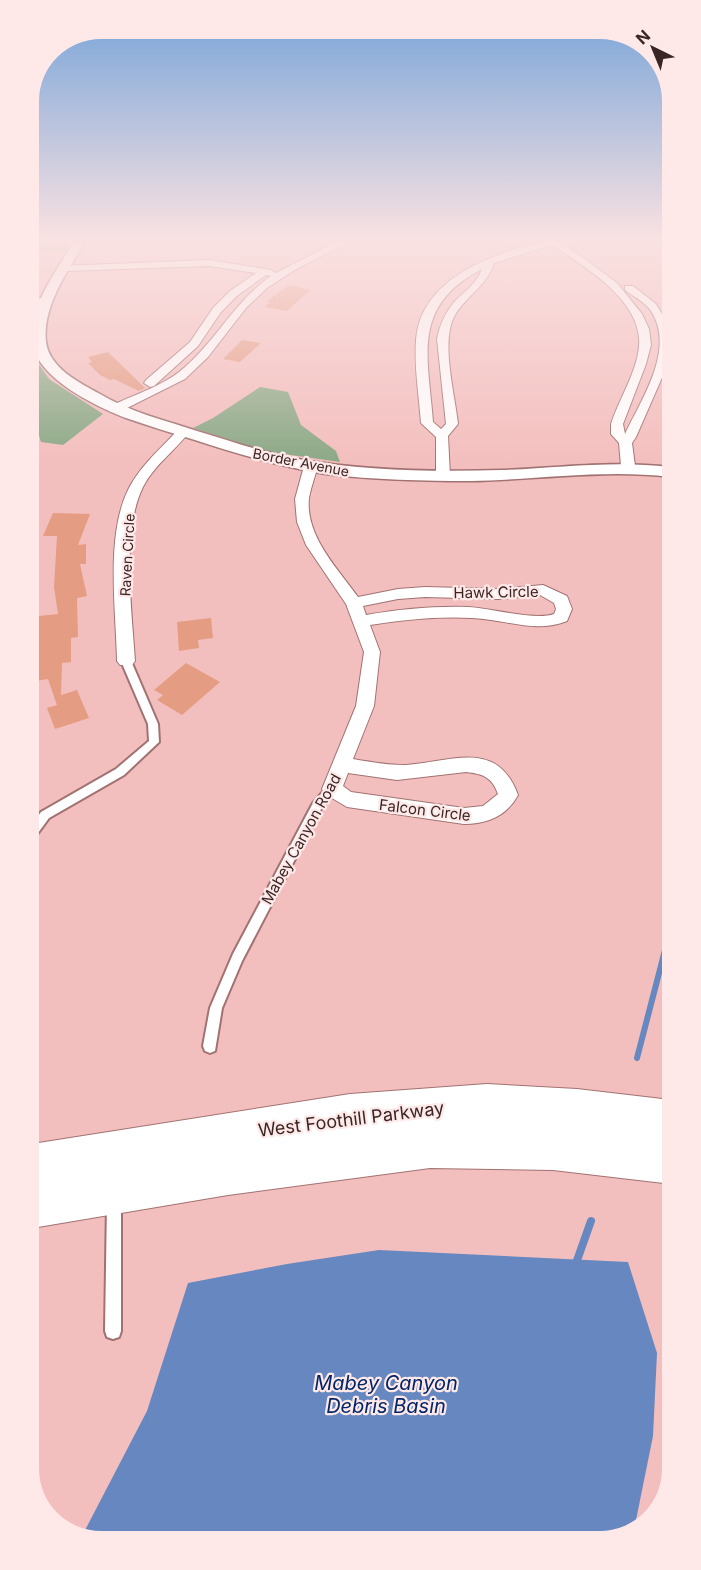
<svg xmlns="http://www.w3.org/2000/svg" width="701" height="1570" font-family="Inter,sans-serif">
	<rect width="100%" height="100%" fill="#f3bfbe"/>
	<g fill="#8ca986">
		<path d="M 29,242 L 71,242 L 66,251 L 29,252 Z"/>
		<path d="M 29,350 L 49,379 L 103,414 L 63,445 L 41,442 L 29,403 Z"/>
		<path d="M 260,387 L 288,392 L 301,425 L 336,451 L 340,462 L 263,451 L 193,428 L 213,418 Z"/>
	</g>
	<path fill="#6687bf" d="M 379,1250 L 628,1262 L 657,1353 L 653,1436 L 634,1530 L 623,1538 L 96,1541 L 82,1536 L 147,1411 L 188,1283 L 287,1264 Z"/>
	<g fill="none" stroke-linecap="round" stroke-linejoin="round">
		<path stroke="#6687bf" stroke-width="6" d="M 637,1058 L 671,927"/>
		<path stroke="#6687bf" stroke-width="8" d="M 575,1266 L 591,1221"/>
	</g>
	<g fill="#e49c83">
		<path d="M 289,285 L 310,290 L 287,311 L 264,307 L 270,302 L 266,302 Z"/>
		<path d="M 242,340 L 261,343 L 240,362 L 223,359 Z"/>
		<path d="M 108,352 L 145,388 L 139,391 L 114,379 L 110,380 L 100,375 L 88,363 L 92,362 L 88,357 Z"/>
		<path d="M 53,513 L 90,514 L 78,545 L 86,544 L 86,564 L 80,564 L 87,596 L 77,598 L 78,637 L 71,638 L 71,662 L 62,663 L 61,695 L 77,690 L 89,718 L 55,729 L 47,708 L 57,705 L 48,679 L 30,682 L 30,659 L 39,658 L 39,616 L 58,614 L 54,587 L 57,536 L 43,536 Z"/>
		<path d="M 211,618 L 213,638 L 198,640 L 199,648 L 179,651 L 177,622 Z"/>
		<path d="M 186,663 L 220,682 L 182,715 L 157,700 L 163,695 L 154,690 Z"/>
	</g>
	<g fill="none" stroke-linecap="round" stroke-linejoin="round">
		<defs>
			<g id="service">
				<path d="M 126,658 L 131,661 L 158,724 L 159,742 L 124,775 L 49,818 L 35,837 L 31,838 L 31,826 L 41,812 L 116,769 L 149,741 L 148,724 L 121,661 Z"/>
				<path d="M 332,785 L 336,786 L 337,789 L 321,809 L 242,961 L 222,1008 L 215,1051 L 210,1053 L 205,1051 L 203,1046 L 210,1008 L 233,954 L 313,803 L 328,786 Z"/>
				<path d="M 114,1195 L 119,1197 L 121,1202 L 121,1331 L 119,1337 L 113,1339 L 107,1337 L 105,1331 L 107,1202 L 109,1197 Z"/>
			</g>
			<g id="minor">
				<path d="M 336,242 L 348,242 L 293,271 L 267,288 L 246,308 L 208,357 L 185,379 L 119,412 L 111,412 L 109,409 L 111,406 C 135,394 164,386 185,367 C 217,339 235,301 271,276 L 266,275 L 238,295 L 221,312 L 198,346 L 154,386 L 150,387 L 144,383 L 146,380 L 190,342 L 213,308 L 230,291 L 256,273 L 209,266 L 64,271 L 61,270 L 61,266 L 209,260 L 271,270 L 276,273 Z"/>
				<path d="M 542,242 L 560,242 L 585,259 L 617,283 L 642,314 L 649,329 L 651,345 L 646,364 L 623,424 L 625,434 C 641,400 676,349 651,311 C 645,302 634,297 625,290 L 625,286 L 633,286 L 656,304 L 668,324 L 669,332 L 669,356 L 664,373 L 636,437 L 632,443 L 635,466 L 628,470 L 621,466 L 619,443 L 611,434 L 611,424 C 619,399 637,372 639,346 C 643,301 584,266 552,245 L 494,263 C 487,286 467,295 455,315 C 440,341 455,394 458,424 L 448,436 L 450,476 L 443,480 L 438,479 L 436,476 L 436,437 L 421,423 C 419,396 414,367 416,340 C 420,279 493,253 542,242 ZM 482,269 C 477,283 465,291 455,301 C 445,313 440,324 437,339 L 446,424 L 441,429 L 433,422 C 428,355 411,306 482,269 Z"/>
				<path d="M 48,297 L 52,298 L 52,302 L 29,306 L 29,300 Z"/>
				<path d="M 184,427 L 190,431 C 176,450 154,465 143,487 C 121,531 132,613 135,661 L 132,665 L 120,665 L 117,661 C 116,610 105,534 129,488 C 141,465 162,447 180,428 Z"/>
				<path d="M 311,462 L 318,466 C 315,476 311,487 309,498 C 305,536 338,569 358,597 L 398,589 L 425,587 L 499,589 L 543,585 L 567,596 L 572,609 L 567,621 C 536,634 504,619 472,618 C 437,616 404,620 370,625 L 380,652 L 374,706 L 353,759 C 370,762 388,765 405,765 C 451,762 497,738 518,795 C 507,816 487,824 464,824 L 347,807 L 325,794 L 322,789 L 356,706 L 364,652 L 346,604 L 306,545 L 297,522 L 295,499 L 304,466 ZM 540,595 L 554,603 L 556,609 L 554,614 C 535,621 491,608 468,607 C 434,606 400,609 366,615 L 363,606 L 398,599 L 425,597 L 499,599 ZM 466,772 C 483,774 492,777 498,794 L 483,806 L 464,808 L 351,792 L 343,786 L 348,773 L 397,780 Z"/>
			</g>
			<path id="tertiary" d="M 74,242 L 85,242 C 68,271 42,306 46,342 C 49,368 80,383 100,394 C 130,412 164,420 197,431 C 231,441 264,453 298,459 C 365,471 434,472 502,470 C 558,468 613,460 670,467 L 670,477 C 603,469 538,480 471,481 C 423,481 374,480 326,474 C 281,467 238,454 195,440 C 172,433 149,426 126,418 C 97,407 39,379 33,345 C 27,309 56,271 74,242 Z"/>
			<path id="primary" d="M 487,1084 L 577,1089 L 671,1100 L 672,1184 L 553,1170 L 430,1168 L 228,1195 L 32,1228 L 32,1144 L 350,1094 Z"/>
		</defs>
		<use href="#service" stroke="#a17271" stroke-width="4"/>
		<use href="#minor" stroke="#a17271" stroke-width="2"/>
		<use href="#tertiary" stroke="#a17271" stroke-width="3"/>
		<use href="#primary" stroke="#a17271" stroke-width="2"/>
		<use href="#service" fill="#fff" fill-rule="evenodd"/>
		<use href="#minor" fill="#fff" fill-rule="evenodd"/>
		<use href="#tertiary" fill="#fff" fill-rule="evenodd"/>
		<use href="#primary" fill="#fff" fill-rule="evenodd"/>
	</g>
	<linearGradient id="sky" x2="0" y2="1"><stop stop-color="#74a2d8"/><stop offset="0.52" stop-color="#fae2e2"/><stop offset="1" stop-color="#fae2e2" stop-opacity="0"/></linearGradient>
	<rect width="701" height="462" fill="url(#sky)"/>
	<g text-anchor="middle" dominant-baseline="central" stroke-width="4.5" stroke-linejoin="round" paint-order="stroke">
		<g font-size="14" fill="#382524" stroke="#ffe9e8">
			<text transform="translate(301 462) rotate(11)">Border Avenue</text>
			<text transform="translate(127 555) rotate(-87)">Raven Circle</text>
		</g>
		<g font-size="15" fill="#382524" stroke="#ffe9e8">
			<text transform="translate(496 592) rotate(-1)">Hawk Circle</text>
			<text transform="translate(425 810) rotate(7)">Falcon Circle</text>
			<text transform="translate(301 839) rotate(-61)">Mabey Canyon Road</text>
		</g>
		<g font-size="18" fill="#382524" stroke="#ffe9e8">
			<text transform="translate(351 1119) rotate(-7)">West Foothill Parkway</text>
		</g>
		<g font-size="20" font-style="italic" fill="#002668" stroke="#ffe9e8">
			<text x="386" y="1383">Mabey Canyon<tspan x="386" dy="23">Debris Basin</tspan></text>
		</g>
	</g>
	<path d="M0 0H701V1570H0ZM101 39H600A62 62 0 0 1 662 101V1469A62 62 0 0 1 600 1531H101A62 62 0 0 1 39 1469V101A62 62 0 0 1 101 39Z" fill="#ffe9e8" fill-rule="evenodd"/>
	<g transform="translate(653 48) rotate(317)" stroke="#ffe9e8" stroke-width="4.5" paint-order="stroke">
	<path d="M0-4.5L10 22L0 15L-10 22Z" fill="#382524"/>
	<text y="-9" font-size="16" font-weight="bold" text-anchor="middle" fill="#382524">N</text>
	</g>
</svg>
